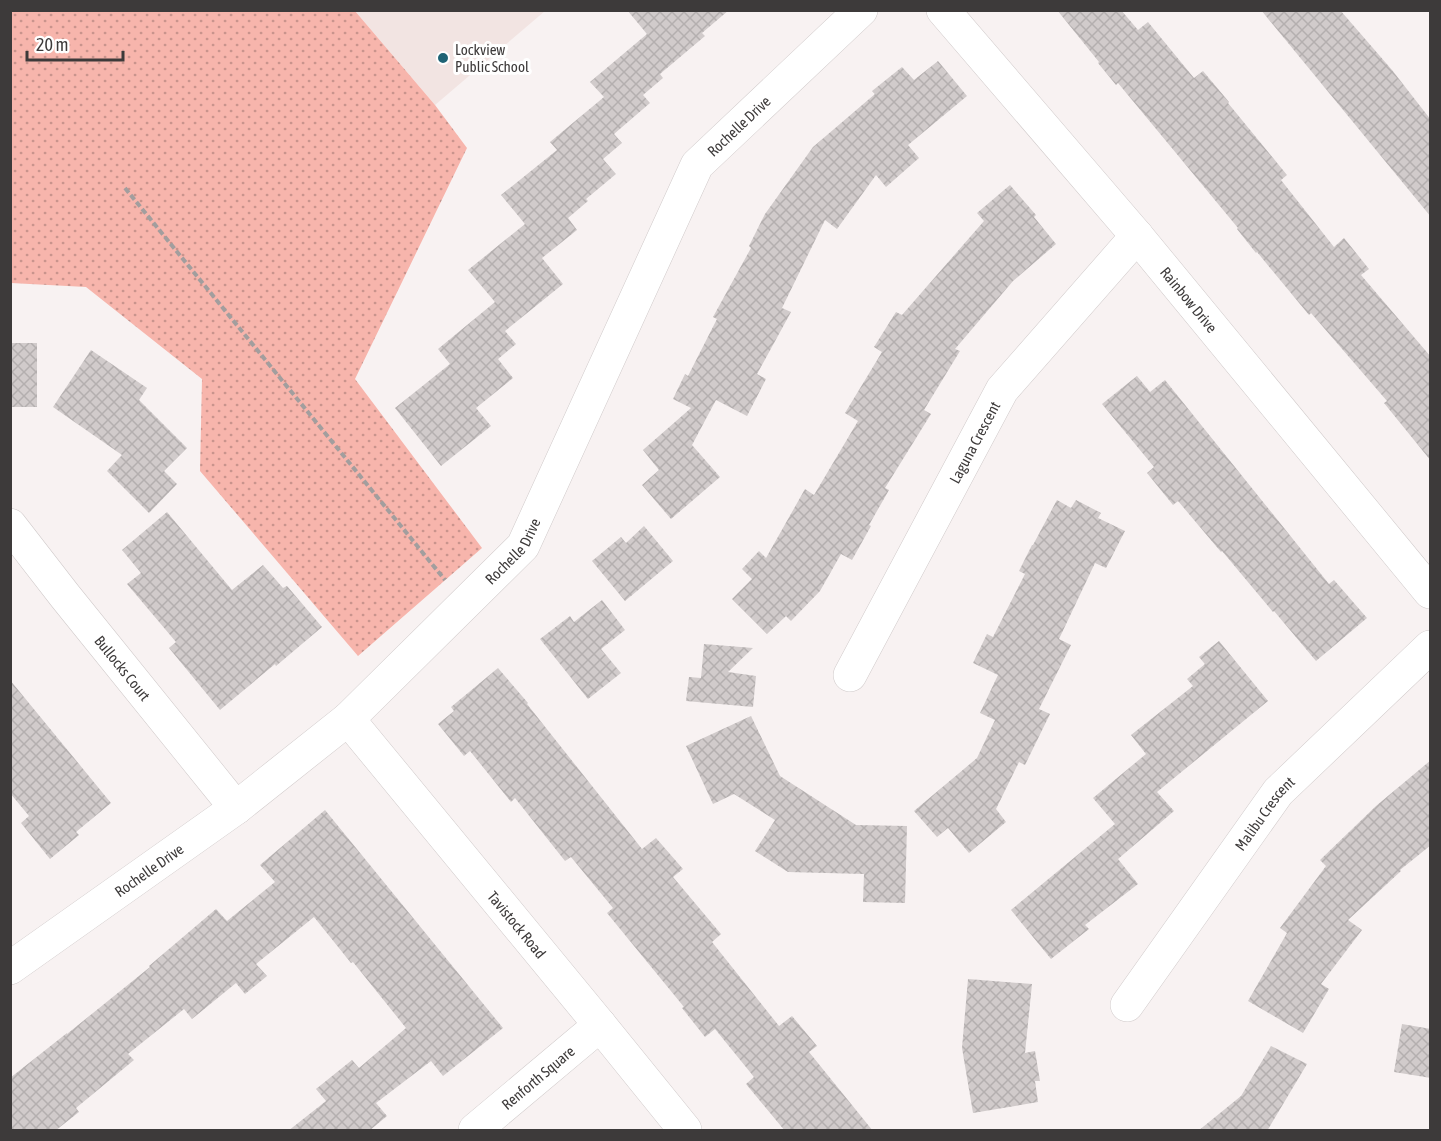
<svg xmlns="http://www.w3.org/2000/svg" width="1441" height="1141" font-family="'Asap Condensed',sans-serif">
	<defs>
		<pattern id="park-dots" width="8" height="8" patternUnits="userSpaceOnUse" patternTransform="scale(1.5)"><rect width="8" height="8" fill="#f7b5ac"/><path d="M2 2h.1M6 6h.1" fill="none" stroke="#c9948d" stroke-width="1.8" stroke-linecap="round"/></pattern>
		<pattern id="building-cross-hatch" width="8" height="8" patternUnits="userSpaceOnUse" patternTransform="scale(1.5)"><rect width="8" height="8" fill="#d1cbcb"/><path d="M0 0l8 8M0 8l8-8" fill="none" stroke="#b4afaf"/></pattern>
	</defs>
	<rect width="100%" height="100%" fill="#f8f2f2"/>
	<path fill="#f2e4e2" d="M 355,11 L 545,11 L 435,105 Z"/>
	<path fill="url(#park-dots)" d="M 11,10 L 355,11 L 435,105 L 467,148 L 355,379 L 482,548 L 358,656 L 200,471 L 202,379 L 86,287 L 11,283 Z"/>
	<g fill="url(#building-cross-hatch)">
		<path d="M 627,10 L 729,10 L 702,33 L 705,36 L 660,74 L 663,78 L 643,95 L 650,103 L 614,134 L 622,143 L 603,159 L 616,174 L 586,199 L 588,201 L 568,218 L 577,230 L 542,258 L 563,284 L 505,331 L 516,344 L 498,359 L 513,378 L 476,408 L 491,426 L 441,466 L 395,408 L 450,364 L 438,349 L 495,302 L 468,270 L 525,224 L 501,195 L 557,150 L 550,142 L 604,97 L 590,82 L 647,34 Z"/>
		<path d="M 1057,10 L 1121,10 L 1138,30 L 1148,22 L 1194,78 L 1203,71 L 1229,102 L 1228,103 L 1287,175 L 1281,180 L 1334,247 L 1344,238 L 1369,269 L 1361,275 L 1431,357 L 1431,461 L 1384,403 L 1387,401 L 1311,313 L 1309,315 L 1257,252 L 1256,253 L 1237,229 L 1238,228 L 1118,83 L 1116,85 L 1098,63 L 1099,62 Z"/>
		<path d="M 1261,10 L 1340,10 L 1392,70 L 1431,120 L 1431,217 Z"/>
		<path d="M 938,61 L 967,96 L 908,145 L 919,158 L 886,187 L 876,175 L 837,229 L 825,220 L 782,308 L 791,312 L 757,374 L 766,379 L 747,416 L 716,400 L 692,445 L 720,477 L 671,519 L 642,485 L 659,470 L 643,450 L 691,408 L 673,399 L 685,374 L 688,376 L 717,319 L 713,317 L 751,248 L 749,246 L 765,214 L 813,147 L 875,94 L 872,91 L 902,67 L 914,80 Z"/>
		<path d="M 1010,185 L 1036,215 L 1034,217 L 1056,244 L 1013,281 L 955,349 L 960,351 L 924,410 L 931,414 L 885,488 L 889,490 L 869,525 L 871,526 L 852,560 L 841,554 L 820,591 L 791,621 L 786,616 L 767,634 L 732,599 L 752,579 L 742,569 L 759,551 L 766,558 L 805,489 L 814,495 L 858,421 L 845,413 L 882,352 L 874,347 L 896,312 L 902,315 L 984,221 L 977,213 Z"/>
		<rect x="10" y="343" width="27" height="64"/>
		<path d="M 91,350 L 147,388 L 139,400 L 187,448 L 164,471 L 177,484 L 149,513 L 107,471 L 122,455 L 53,407 Z"/>
		<path d="M 1137,376 L 1150,392 L 1165,380 L 1329,584 L 1334,580 L 1367,618 L 1316,661 L 1274,611 L 1273,612 L 1222,551 L 1221,552 L 1178,501 L 1173,505 L 1147,473 L 1154,467 L 1102,404 Z"/>
		<path d="M 1057,500 L 1071,508 L 1076,500 L 1101,513 L 1098,518 L 1125,531 L 1106,568 L 1095,563 L 1059,639 L 1071,645 L 1039,709 L 1050,714 L 1025,765 L 1019,762 L 996,809 L 1006,822 L 969,853 L 948,828 L 937,837 L 914,811 L 977,758 L 995,720 L 980,713 L 998,675 L 973,663 L 987,634 L 993,637 L 1025,574 L 1019,571 L 1032,545 L 1033,545 Z"/>
		<path d="M 167,512 L 232,590 L 263,565 L 283,588 L 287,586 L 322,627 L 276,666 L 275,664 L 220,710 L 169,648 L 176,642 L 127,584 L 141,573 L 122,550 Z"/>
		<path d="M 644,526 L 673,561 L 625,601 L 592,561 L 621,537 L 626,543 Z"/>
		<path d="M 602,600 L 625,630 L 601,649 L 621,673 L 588,699 L 540,639 L 570,616 L 574,622 Z"/>
		<path d="M 1219,641 L 1268,701 L 1157,792 L 1174,811 L 1118,859 L 1138,884 L 1085,925 L 1089,929 L 1051,959 L 1011,910 L 1115,824 L 1093,798 L 1146,754 L 1131,735 L 1193,686 L 1187,679 L 1205,664 L 1199,657 Z"/>
		<path d="M 704,644 L 753,648 L 728,672 L 756,676 L 753,707 L 686,701 L 689,677 L 701,678 Z"/>
		<path d="M 498,668 L 528,703 L 527,704 L 642,849 L 656,838 L 683,869 L 673,877 L 721,934 L 712,942 L 779,1026 L 792,1016 L 817,1046 L 809,1052 L 873,1131 L 785,1131 L 746,1084 L 754,1077 L 715,1029 L 705,1037 L 682,1008 L 684,1007 L 607,913 L 613,908 L 571,857 L 565,861 L 515,798 L 511,802 L 470,751 L 464,756 L 438,724 L 454,711 L 451,707 Z"/>
		<path d="M 10,680 L 111,803 L 76,832 L 79,835 L 50,859 L 21,823 L 29,816 L 10,793 Z"/>
		<path d="M 751,716 L 780,776 L 856,825 L 907,826 L 905,903 L 863,902 L 864,874 L 788,872 L 755,851 L 775,820 L 734,794 L 713,804 L 686,746 Z"/>
		<path d="M 1431,760 L 1431,845 L 1400,870 L 1401,871 L 1348,920 L 1362,930 L 1321,984 L 1329,989 L 1303,1033 L 1248,1001 L 1287,933 L 1280,928 L 1326,866 L 1320,860 L 1376,806 Z"/>
		<path d="M 325,810 L 503,1028 L 443,1076 L 431,1061 L 376,1103 L 387,1116 L 369,1131 L 288,1131 L 326,1101 L 316,1089 L 352,1060 L 359,1068 L 406,1028 L 353,962 L 351,963 L 314,917 L 256,964 L 267,976 L 245,994 L 236,983 L 192,1019 L 184,1009 L 128,1054 L 134,1060 L 76,1108 L 79,1112 L 55,1131 L 10,1131 L 10,1078 L 67,1033 L 67,1034 L 150,967 L 149,966 L 216,909 L 227,921 L 275,882 L 260,865 Z"/>
		<path d="M 968,979 L 1032,984 L 1025,1053 L 1035,1051 L 1040,1081 L 1035,1081 L 1038,1102 L 973,1113 L 962,1048 Z"/>
		<path d="M 1402,1024 L 1431,1029 L 1431,1078 L 1394,1072 Z"/>
		<path d="M 1271,1046 L 1307,1064 L 1267,1131 L 1198,1131 L 1241,1096 Z"/>
	</g>
	<g fill="none" stroke-linecap="round" stroke-linejoin="round">
		<defs>
			<g id="minor">
				<path id="s1" d="M 943,10 L 1137,236 L 1430,592"/>
				<path id="s2" d="M 10,525 L 65,596 L 236,808"/>
				<path id="s3" d="M 850,675 L 1002,390 L 1137,236"/>
				<path id="s4" d="M 348,719 L 600,1025 L 685,1130"/>
				<path id="s5" d="M 10,968 L 236,808 L 348,719 L 523,546 L 697,165 L 861,10"/>
				<path id="s6" d="M 1127,1005 L 1278,792 L 1430,647"/>
				<path id="s7" d="M 475,1130 L 600,1025"/>
			</g>
		</defs>
		<use href="#minor" stroke="#d0caca" stroke-width="34"/>
		<path stroke="#a29e9e" stroke-width="4" stroke-dasharray="6 3" stroke-linecap="butt" d="M 125,188 L 445,580"/>
		<use href="#minor" stroke="#fff" stroke-width="33"/>
	</g>
	<circle fill="#1f6375" stroke="#fff" stroke-width="2" cx="443" cy="58" r="6"/>
	<g text-anchor="middle" dominant-baseline="central" stroke-width="6" stroke-linejoin="round" paint-order="stroke">
		<g font-size="15" fill="#3d3a3a" stroke="#fff" text-anchor="start">
			<text x="455" y="49">Lockview<tspan x="455" dy="17">Public School</tspan></text>
		</g>
		<g font-size="15" fill="#3d3a3a" stroke="#fff">
			<text stroke="none"><textPath href="#s5" startOffset="1142">Rochelle Drive</textPath></text>
			<text stroke="none"><textPath href="#s1" startOffset="380">Rainbow Drive</textPath></text>
			<text stroke="none"><textPath href="#s3" startOffset="264">Laguna Crescent</textPath></text>
			<text stroke="none"><textPath href="#s5" startOffset="656">Rochelle Drive</textPath></text>
			<text stroke="none"><textPath href="#s2" startOffset="182">Bullocks Court</textPath></text>
			<text stroke="none"><textPath href="#s6" startOffset="236">Malibu Crescent</textPath></text>
			<text stroke="none"><textPath href="#s5" startOffset="170">Rochelle Drive</textPath></text>
			<text stroke="none"><textPath href="#s4" startOffset="266">Tavistock Road</textPath></text>
			<text stroke="none"><textPath href="#s7" startOffset="82">Renforth Square</textPath></text>
		</g>
	</g>
	<rect width="1441" height="1141" fill="none" stroke="#3d3a3a" stroke-width="24"/>
	<path d="M27 51v9h96v-9" fill="none" stroke="#3d3a3a" stroke-width="3"/>
	<text x="36" y="51" font-size="18" fill="#3d3a3a" stroke="#ffffff" stroke-width="4.5" paint-order="stroke">20 m</text>
</svg>
